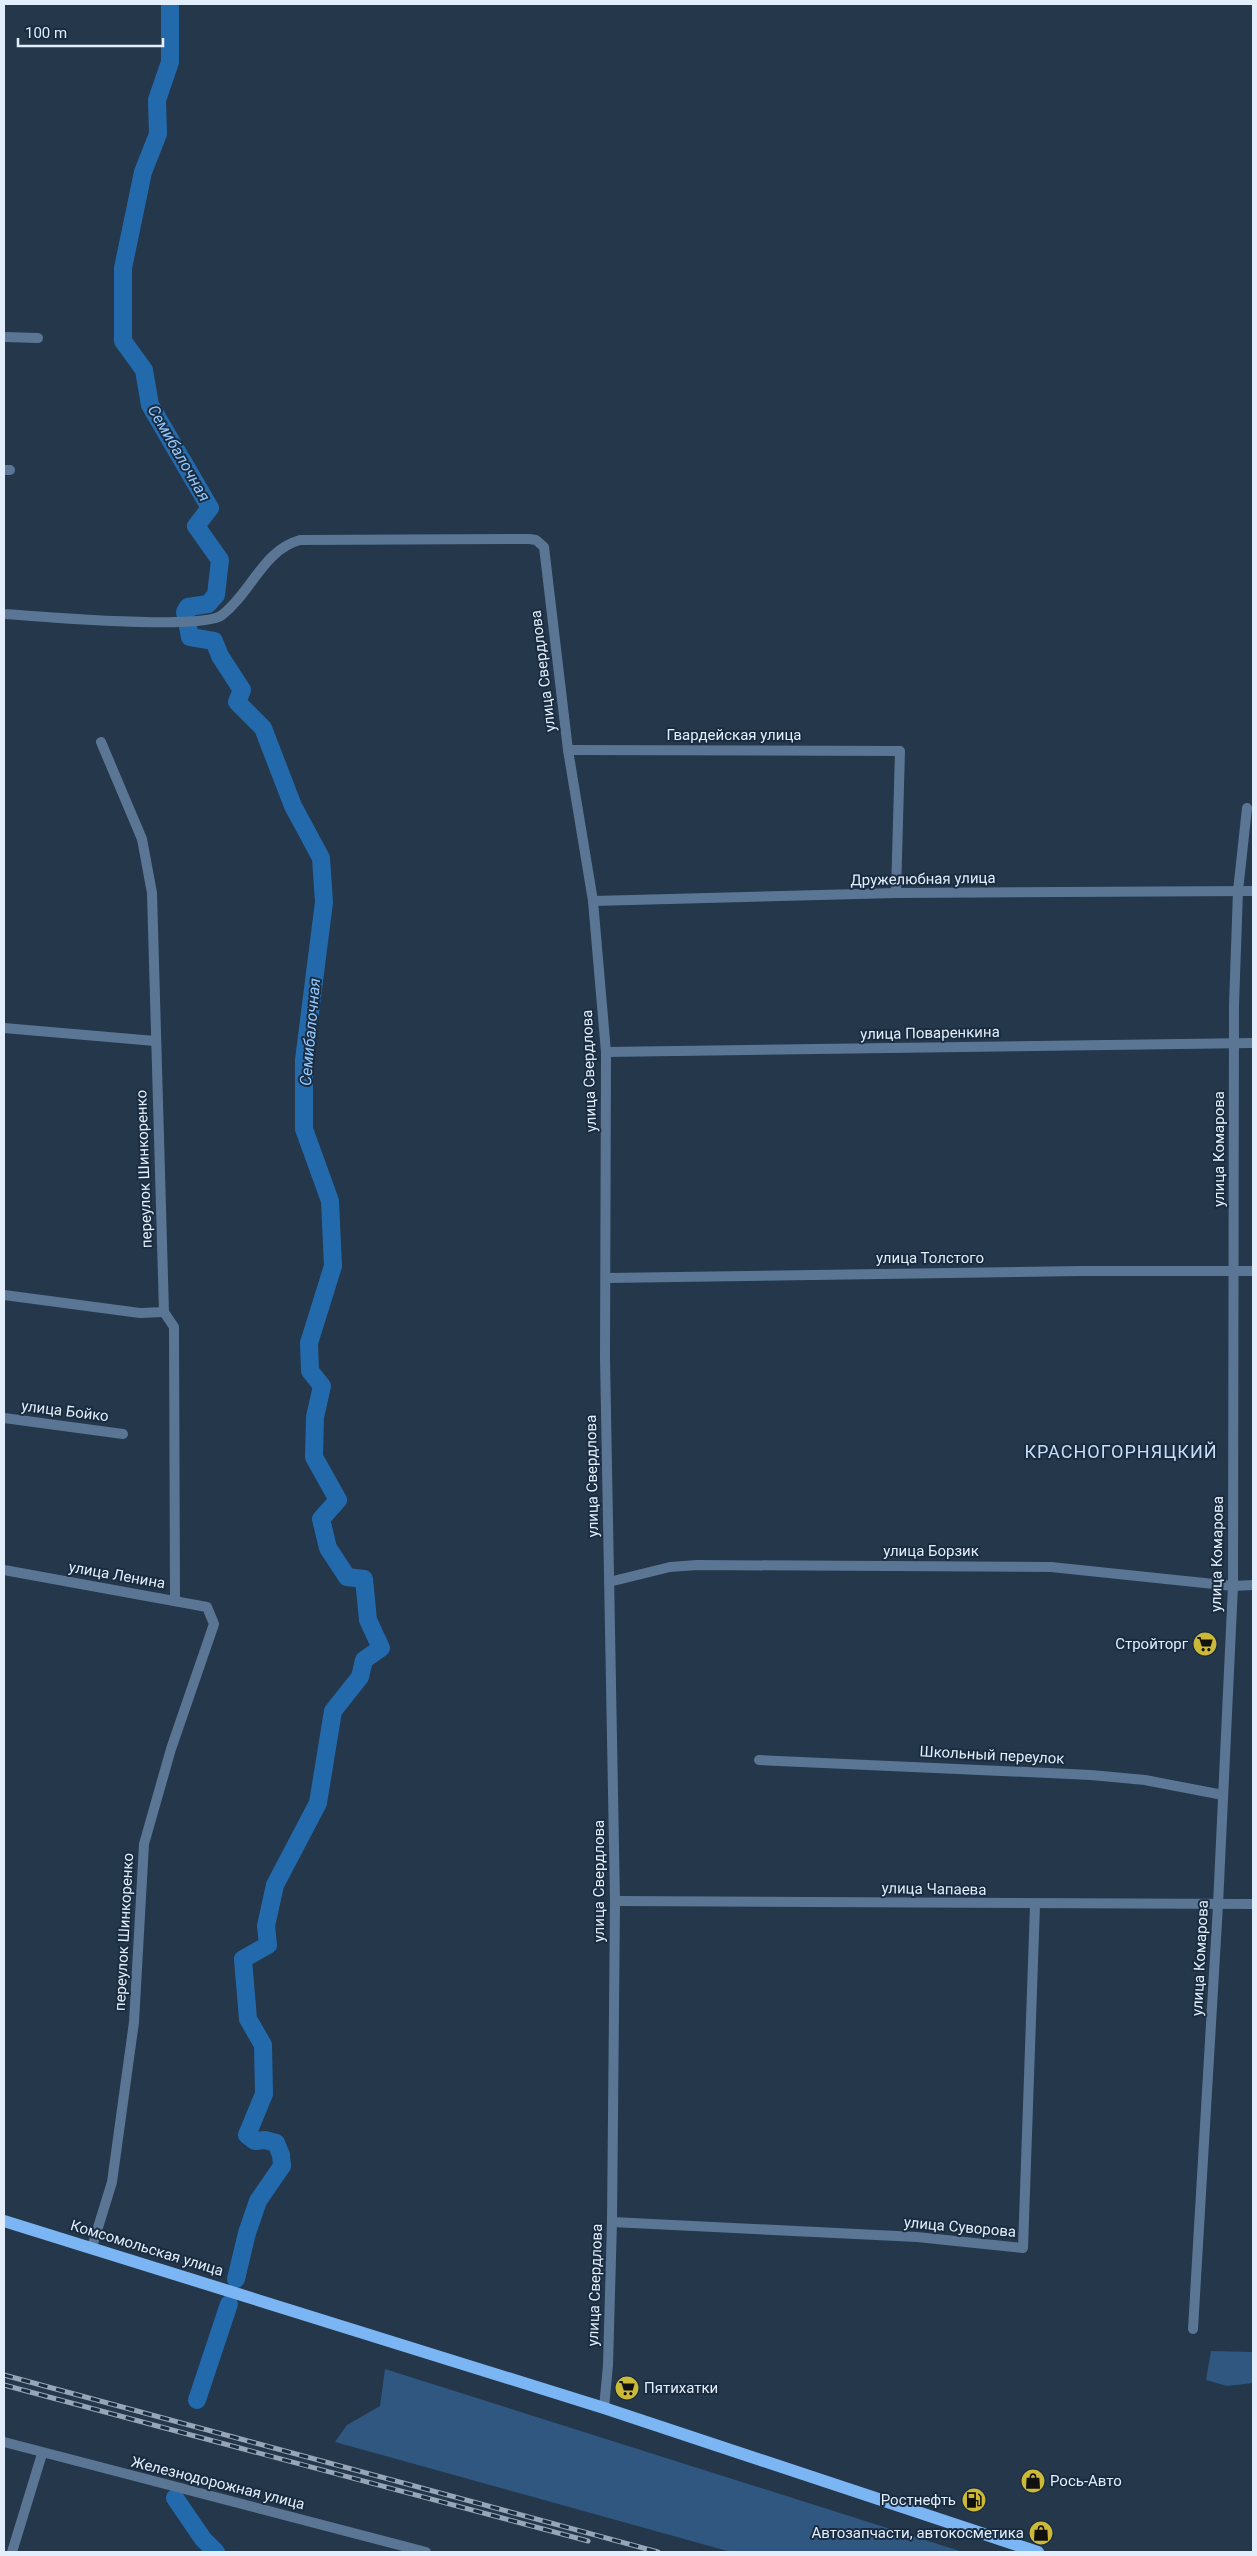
<svg xmlns="http://www.w3.org/2000/svg" width="1257" height="2556" font-family="Roboto,sans-serif">
	<rect width="100%" height="100%" fill="#24374b"/>
	<g fill="#2f5780">
		<path d="M 1211,2351 L 1253,2352 L 1253,2383 L 1227,2386 L 1206,2380 Z"/>
		<path d="M 385,2369 L 963,2552 L 731,2552 L 335,2442 L 347,2425 L 380,2406 Z"/>
	</g>
	<g fill="none" stroke-linecap="round" stroke-linejoin="round">
		<g stroke="#236aad" stroke-width="18">
			<path d="M 170,4 L 170,62 L 157,100 L 158,134 L 143,172 L 123,268 L 123,341 L 144,370 L 150,405 L 210,508 L 196,526 L 220,560 L 216,595 L 208,604 L 188,607 L 185,612 L 190,637 L 214,641 L 220,656 L 242,690 L 237,702 L 263,728 L 293,806 L 321,858 L 324,902 L 304,1060 L 304,1129 L 330,1201 L 333,1266 L 309,1343 L 310,1371 L 322,1386 L 315,1417 L 314,1457 L 338,1500 L 321,1519 L 328,1548 L 347,1577 L 364,1579 L 368,1620 L 381,1648 L 364,1660 L 360,1677 L 333,1711 L 318,1803 L 275,1885 L 266,1926 L 268,1945 L 243,1959 L 248,2019 L 263,2045 L 264,2094 L 247,2135 L 255,2141 L 265,2140 L 276,2143 L 281,2155 L 282,2166 L 258,2201 L 247,2233 L 236,2279"/>
			<path d="M 197,2400 L 229,2304"/>
			<path d="M 175,2498 L 203,2539 L 216,2552"/>
		</g>
		<g stroke="#5a7694" stroke-width="10">
			<path d="M 4,337 L 38,338"/>
			<path d="M 4,470 L 10,470"/>
			<path d="M 4,614 C 39,616 202,631 222,615 C 251,593 263,550 300,540 L 529,539 L 536,540 L 544,547 L 568,750 L 593,901 L 606,1052 L 605,1358 L 615,1901 L 612,2222 L 608,2365 L 604,2408"/>
			<path d="M 101,742 L 142,839 L 152,893 L 164,1312 L 174,1327 L 175,1600"/>
			<path d="M 568,750 L 900,751 L 896,893"/>
			<path d="M 593,901 L 896,893 L 1253,891"/>
			<path d="M 4,1028 L 155,1041"/>
			<path d="M 606,1052 L 1253,1043"/>
			<path d="M 607,1278 L 1081,1271 L 1253,1271"/>
			<path d="M 4,1295 L 140,1313 L 164,1312"/>
			<path d="M 4,1418 L 123,1434"/>
			<path d="M 4,1570 L 207,1607 L 214,1624 L 171,1749 L 144,1844 L 134,2022 L 112,2182 L 92,2247"/>
			<path d="M 609,1582 L 670,1567 L 697,1565 L 1051,1567 L 1233,1586 L 1253,1585"/>
			<path d="M 759,1760 L 1091,1775 L 1145,1780 L 1223,1795"/>
			<path d="M 615,1901 L 1253,1904"/>
			<path d="M 612,2222 L 917,2237 L 1023,2248 L 1035,1905"/>
			<path d="M 1193,2329 L 1218,1905 L 1233,1586 L 1234,1005 L 1238,891 L 1247,808"/>
			<path d="M 4,2442 L 426,2552"/>
			<path d="M 12,2552 L 42,2454"/>
		</g>
		<path stroke="#7bb5f3" stroke-width="12" d="M 4,2221 L 604,2408 L 1038,2552"/>
		<defs>
			<g id="rail">
				<path d="M 4,2375 L 658,2552"/>
				<path d="M 4,2385 L 588,2541"/>
			</g>
		</defs>
		<use href="#rail" stroke="#97a6b6" stroke-width="5"/>
		<use href="#rail" stroke="#1a2c40" stroke-width="3" stroke-dasharray="9" stroke-linecap="butt"/>
	</g>
	<defs>
		<symbol id="supermarket-disc" viewBox="-11 -11 22 22"><circle r="9.5" fill="#ccb938" stroke="#1a2c40"/><path d="M-6-5.5h2.5l.6 2H6L4.5 2H-2.5L-4.4-4H-6ZM-1.5 3.2a1.3 1.3 0 1 0 .1 0ZM3 3.2a1.3 1.3 0 1 0 .1 0Z" fill="#111"/></symbol>
		<symbol id="shop-disc" viewBox="-11 -11 22 22"><circle r="9.5" fill="#ccb938" stroke="#1a2c40"/><path d="M-5-2.5h2.3a2.7 3.5 0 0 1 5.4 0H5L5.5 6h-11ZM-1.5-2.5h3a1.5 2.3 0 0 0-3 0Z" fill="#111"/></symbol>
		<symbol id="fuel-disc" viewBox="-11 -11 22 22"><circle r="9.5" fill="#ccb938" stroke="#1a2c40"/><path d="M-5.5-6h7V0h2V4h1.3V-2.5L3-4.5l.8-.8L6-3V5H2.5V1h-1V6h-7ZM-4.2-4.7v3.2H.2V-4.7Z" fill="#111"/></symbol>
	</defs>
	<g fill-rule="evenodd">
		<use href="#supermarket-disc" x="1191" y="1630" width="28" height="28"/>
		<use href="#supermarket-disc" x="613" y="2374" width="28" height="28"/>
		<use href="#shop-disc" x="1019" y="2467" width="28" height="28"/>
		<use href="#fuel-disc" x="960" y="2486" width="28" height="28"/>
		<use href="#shop-disc" x="1027" y="2519" width="28" height="28"/>
	</g>
	<g text-anchor="middle" dominant-baseline="central" stroke-width="4" stroke-linejoin="round" paint-order="stroke">
		<g font-size="15" fill="#e2eefb" stroke="#1a2c40">
			<text transform="translate(543 671) rotate(-97)">улица Свердлова</text>
			<text x="734" y="735">Гвардейская улица</text>
			<text transform="translate(923 879) rotate(-1)">Дружелюбная улица</text>
			<text transform="translate(930 1033) rotate(-1)">улица Поваренкина</text>
			<text transform="translate(589 1071) rotate(-92)">улица Свердлова</text>
			<text transform="translate(1219 1149) rotate(-90)">улица Комарова</text>
			<text transform="translate(144 1169) rotate(-92)">переулок Шинкоренко</text>
			<text x="930" y="1258">улица Толстого</text>
			<text transform="translate(65 1411) rotate(7)">улица Бойко</text>
			<text transform="translate(592 1476) rotate(-91)">улица Свердлова</text>
			<text x="931" y="1551">улица Борзик</text>
			<text transform="translate(1217 1554) rotate(-89)">улица Комарова</text>
			<text transform="translate(117 1575) rotate(10)">улица Ленина</text>
			<text transform="translate(992 1755) rotate(3)">Школьный переулок</text>
			<text transform="translate(599 1881) rotate(-90)">улица Свердлова</text>
			<text transform="translate(934 1889) rotate(1)">улица Чапаева</text>
			<text transform="translate(124 1932) rotate(-87)">переулок Шинкоренко</text>
			<text transform="translate(1200 1958) rotate(-87)">улица Комарова</text>
			<text transform="translate(960 2227) rotate(5)">улица Суворова</text>
			<text transform="translate(147 2248) rotate(17)">Комсомольская улица</text>
			<text transform="translate(595 2285) rotate(-88)">улица Свердлова</text>
			<text transform="translate(218 2483) rotate(14)">Железнодорожная улица</text>
		</g>
		<g font-size="15" fill="#e2eefb" stroke="#1a2c40" text-anchor="end">
			<text x="1188" y="1644">Стройторг</text>
			<text x="644" y="2388" text-anchor="start">Пятихатки</text>
			<text x="1050" y="2481" text-anchor="start">Рось-Авто</text>
			<text x="956" y="2500">Ростнефть</text>
			<text x="1024" y="2533">Автозапчасти, автокосметика</text>
		</g>
		<g font-size="16" font-style="italic" fill="#93c6fd" stroke="#1a2c40">
			<text transform="translate(179 453) rotate(60)">Семибалочная</text>
			<text transform="translate(310 1032) rotate(-85)">Семибалочная</text>
		</g>
		<g font-size="18" letter-spacing="1" fill="#c7dff8" stroke="#1a2c40">
			<text x="1121" y="1451">КРАСНОГОРНЯЦКИЙ</text>
		</g>
	</g>
	<rect width="1257" height="2556" fill="none" stroke="#e2eefb" stroke-width="10"/>
	<path d="M18 38v8h145v-8" fill="none" stroke="#e2eefb" stroke-width="2.5"/>
	<text x="25" y="38" font-size="15" fill="#e2eefb" stroke="#1a2c40" stroke-width="4" paint-order="stroke">100 m</text>
</svg>
